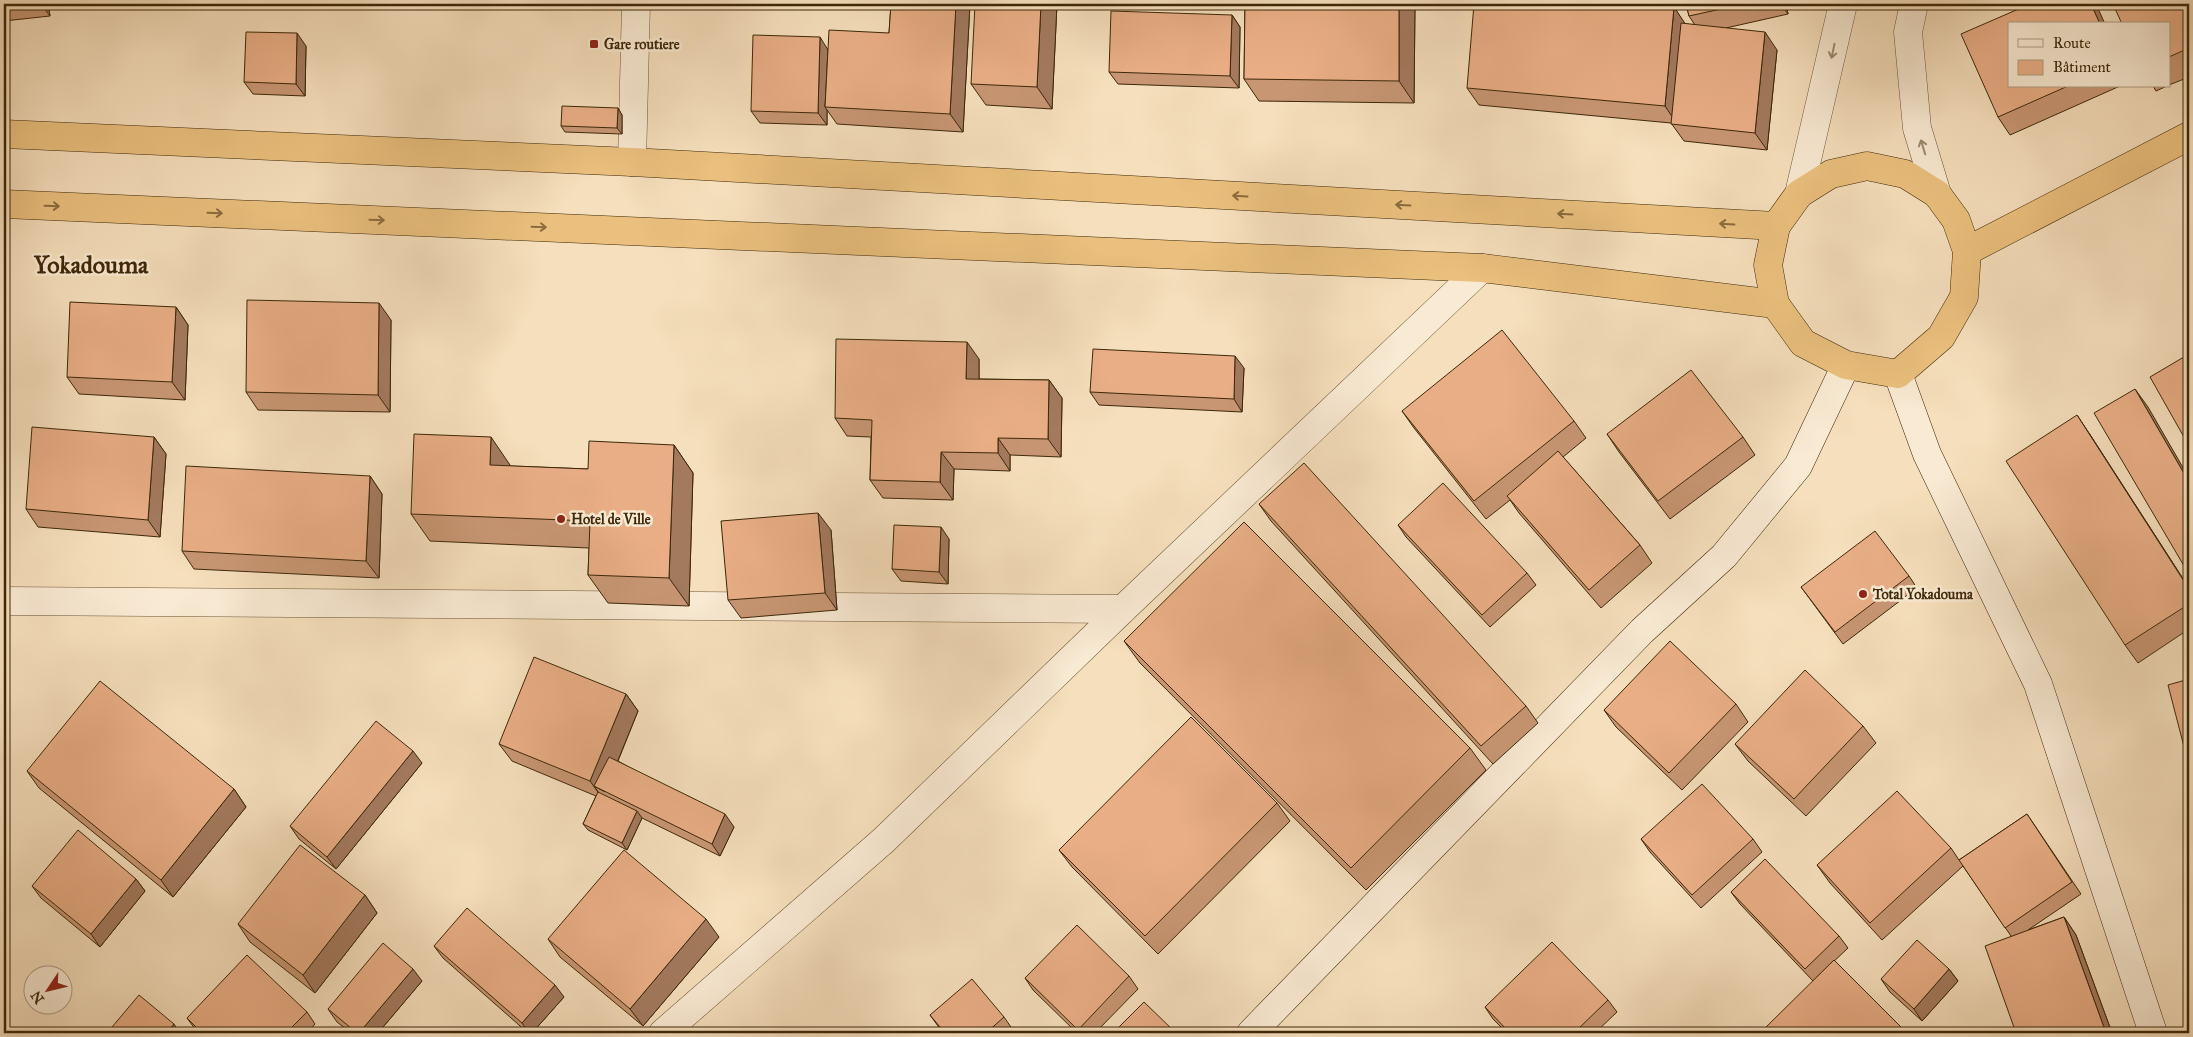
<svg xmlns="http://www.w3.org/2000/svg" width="2193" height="1037" font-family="'IM FELL Great Primer',serif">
	<rect width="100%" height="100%" fill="#f6dfbc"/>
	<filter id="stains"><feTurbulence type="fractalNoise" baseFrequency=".004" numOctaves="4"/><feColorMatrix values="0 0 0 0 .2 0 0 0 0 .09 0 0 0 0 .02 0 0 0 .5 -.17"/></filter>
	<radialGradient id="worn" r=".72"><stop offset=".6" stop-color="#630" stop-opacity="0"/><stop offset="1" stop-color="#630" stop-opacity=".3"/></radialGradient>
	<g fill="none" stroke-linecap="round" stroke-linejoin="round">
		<defs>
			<g id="street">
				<path d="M 1914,4 L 1908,32 L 1917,128 L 1937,194"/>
				<path d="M 632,162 L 636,4"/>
				<path d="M 1799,194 L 1843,4"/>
				<path d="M 4,601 L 1123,609"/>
				<path d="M 663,1033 L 884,840 L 1123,609 L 1482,268"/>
			</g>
			<g id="secondary">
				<path d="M 1898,374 L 1927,454 L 2038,684 L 2153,1033"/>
				<path d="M 1251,1033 L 1642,631 L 1724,556 L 1798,466 L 1846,365"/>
			</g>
			<g id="highway">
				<path d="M 4,134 L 632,162 L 1776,226"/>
				<path d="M 1867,166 L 1905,174 L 1937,194 L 1956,220 L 1967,251 L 1964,297 L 1941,337 L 1898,374 L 1846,365 L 1803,343 L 1775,304 L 1768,265 L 1776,226 L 1799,194 L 1831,174 Z"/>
				<path d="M 4,204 L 1482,268 L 1775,304"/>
				<path d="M 1967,251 L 2189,136"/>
			</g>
		</defs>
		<use href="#street" stroke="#6b5636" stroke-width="29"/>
		<use href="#secondary" stroke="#3d2809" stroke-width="29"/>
		<use href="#highway" stroke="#3d2809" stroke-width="29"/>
		<use href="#street" stroke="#f9ead3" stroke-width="28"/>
		<use href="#secondary" stroke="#f9ead3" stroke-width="28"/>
		<use href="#highway" stroke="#ebc07e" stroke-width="28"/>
	</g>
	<g fill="#c89673" stroke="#3d2809">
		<path d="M 4,4 L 48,4 L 50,16 L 4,21 Z"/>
		<path d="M 891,4 L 970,4 L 963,132 L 837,124 L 827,110 L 827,125 L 760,123 L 751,111 L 828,49 L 889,33 Z"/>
		<path d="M 1057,4 L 1052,109 L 986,105 L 971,84 Z"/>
		<path d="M 1245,4 L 1415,4 L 1414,103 L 1259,101 L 1244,79 Z"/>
		<path d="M 1686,4 L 1786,4 L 1788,14 L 1726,28 L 1777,50 L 1767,150 L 1684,141 L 1671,123 L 1479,105 L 1467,88 L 1674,7 L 1685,24 L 1695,25 L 1689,16 Z"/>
		<path d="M 2189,4 L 2189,77 L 2169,85 L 2169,24 Z"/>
		<path d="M 1232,15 L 1240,27 L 1239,88 L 1118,84 L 1109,72 Z"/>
		<path d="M 306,46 L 305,96 L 253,94 L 244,82 Z"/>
		<path d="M 2009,86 L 2120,86 L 2010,135 L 1998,117 Z"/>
		<path d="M 2153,86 L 2167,86 L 2156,91 Z"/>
		<path d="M 618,108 L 622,115 L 622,134 L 565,132 L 561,126 Z"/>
		<path d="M 176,307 L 188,325 L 185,400 L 79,394 L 67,377 Z"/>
		<path d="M 391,320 L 390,412 L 258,410 L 246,392 Z"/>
		<path d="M 979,359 L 979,379 L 1049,380 L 1062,398 L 1061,457 L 1010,455 L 1010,471 L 954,469 L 953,500 L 883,498 L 870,480 L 871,437 L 847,436 L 835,418 Z"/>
		<path d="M 1244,368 L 1242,412 L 1099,405 L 1090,392 Z"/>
		<path d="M 1402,411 L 1574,421 L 1586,438 L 1563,457 L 1640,545 L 1652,563 L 1601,608 L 1519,513 L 1510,500 L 1486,519 L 1414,428 Z"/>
		<path d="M 2089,433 L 2189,588 L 2189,629 L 2138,663 L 2125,645 Z"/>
		<path d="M 1607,434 L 1743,437 L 1755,455 L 1670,519 L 1619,452 Z"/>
		<path d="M 154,437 L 166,454 L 160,537 L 38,527 L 26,509 Z"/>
		<path d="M 674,445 L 693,473 L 689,606 L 608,603 L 588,575 L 589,548 L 430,541 L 411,514 L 510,465 L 510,466 L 588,469 Z"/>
		<path d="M 370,476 L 382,494 L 379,578 L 194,569 L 182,551 Z"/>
		<path d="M 1259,504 L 1526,706 L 1538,723 L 1493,764 L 1271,521 Z"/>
		<path d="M 1398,525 L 1527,573 L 1536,585 L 1490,627 L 1406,537 Z"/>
		<path d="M 831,530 L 837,610 L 741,618 L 728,600 Z"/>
		<path d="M 949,539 L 948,584 L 901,581 L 892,569 Z"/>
		<path d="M 1909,576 L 1917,588 L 1843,644 L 1801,587 Z"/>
		<path d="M 1124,641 L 1470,748 L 1486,770 L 1366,890 L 1140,663 Z"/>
		<path d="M 626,694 L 638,711 L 618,761 L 734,827 L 720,856 L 642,818 L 627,850 L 588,830 L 583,824 L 596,796 L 512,761 L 499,744 Z"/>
		<path d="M 1736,704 L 1748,722 L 1682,790 L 1616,727 L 1604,710 Z"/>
		<path d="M 1863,726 L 1876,743 L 1806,816 L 1748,761 L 1735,744 Z"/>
		<path d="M 422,763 L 336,869 L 299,839 L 290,826 Z"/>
		<path d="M 27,771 L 234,789 L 246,807 L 173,897 L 39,788 Z"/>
		<path d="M 1277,803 L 1290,821 L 1158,954 L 1072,867 L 1059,850 Z"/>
		<path d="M 2027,814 L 2081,894 L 2028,930 L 2064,917 L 2076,935 L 2112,1033 L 2016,1033 L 2011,936 L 1963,866 L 1882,940 L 1830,883 L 1817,865 L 1951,848 L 1959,860 Z"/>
		<path d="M 1641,839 L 1753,839 L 1762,852 L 1701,908 L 1650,852 Z"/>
		<path d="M 136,879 L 145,891 L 100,947 L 41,898 L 32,886 Z"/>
		<path d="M 1731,892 L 1839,936 L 1848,948 L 1813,981 L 1740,904 Z"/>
		<path d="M 365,895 L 377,913 L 315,993 L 250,942 L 238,924 Z"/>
		<path d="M 719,937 L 643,1026 L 560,957 L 548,939 Z"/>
		<path d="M 434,946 L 564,997 L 532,1033 L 528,1033 L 443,958 Z"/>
		<path d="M 1949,969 L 1958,981 L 1922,1021 L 1890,992 L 1881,979 Z"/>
		<path d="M 1129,976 L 1138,989 L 1095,1033 L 1077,1033 L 1033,990 L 1025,978 Z"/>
		<path d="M 422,981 L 378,1033 L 351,1033 L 337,1022 L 328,1009 Z"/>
		<path d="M 1608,1000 L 1617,1012 L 1595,1033 L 1507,1033 L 1493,1019 L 1485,1007 Z"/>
		<path d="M 307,1012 L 315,1024 L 307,1033 L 198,1033 L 187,1018 Z"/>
		<path d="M 930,1015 L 1004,1017 L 1013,1030 L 1009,1033 L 943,1033 Z"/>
	</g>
	<g fill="#a37a5e" stroke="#3d2809">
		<path d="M 41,4 L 48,4 L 50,16 Z"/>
		<path d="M 956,4 L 970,4 L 963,132 L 950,114 Z"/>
		<path d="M 1041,4 L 1057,4 L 1052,109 L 1037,87 Z"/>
		<path d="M 1399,4 L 1415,4 L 1414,103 L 1399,81 Z"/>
		<path d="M 1781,4 L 1786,4 L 1788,14 Z"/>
		<path d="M 2091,4 L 2096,4 L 2105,24 L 2100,24 Z"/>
		<path d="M 1674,7 L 1686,25 L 1677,124 L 1665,106 Z"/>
		<path d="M 1232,15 L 1240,27 L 1239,88 L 1230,76 Z"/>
		<path d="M 1765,32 L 1777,50 L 1767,150 L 1755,133 Z"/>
		<path d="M 297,33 L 306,46 L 305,96 L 296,84 Z"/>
		<path d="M 820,37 L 828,50 L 825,107 L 827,110 L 827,125 L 818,113 Z"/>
		<path d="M 618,108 L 622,115 L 622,134 L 617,128 Z"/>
		<path d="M 379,303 L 391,320 L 390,412 L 378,395 Z"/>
		<path d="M 176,307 L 188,325 L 185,400 L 172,382 Z"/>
		<path d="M 967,342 L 979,359 L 979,396 L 966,379 Z"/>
		<path d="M 1235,356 L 1244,368 L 1242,412 L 1234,399 Z"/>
		<path d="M 1049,380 L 1062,398 L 1061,457 L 1048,439 Z"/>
		<path d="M 2135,389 L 2148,407 L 2189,478 L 2189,482 Z"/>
		<path d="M 2077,415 L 2089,433 L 2189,588 L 2189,589 Z"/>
		<path d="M 154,437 L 166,454 L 160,537 L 148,520 Z"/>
		<path d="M 491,437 L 510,465 L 509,493 L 490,465 Z"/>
		<path d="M 998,438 L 1010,455 L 1010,471 L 998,453 Z"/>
		<path d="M 674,445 L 693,473 L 689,606 L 669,578 Z"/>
		<path d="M 941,452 L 954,469 L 953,500 L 940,482 Z"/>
		<path d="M 370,476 L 382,494 L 379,578 L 366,561 Z"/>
		<path d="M 818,513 L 831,530 L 837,610 L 825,593 Z"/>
		<path d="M 941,527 L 949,539 L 948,584 L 939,572 Z"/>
		<path d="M 626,694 L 638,711 L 605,792 L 594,786 L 603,799 L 590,781 Z"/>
		<path d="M 413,751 L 422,763 L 336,869 L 327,857 Z"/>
		<path d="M 234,789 L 246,807 L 173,897 L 161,880 Z"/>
		<path d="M 637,811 L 642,818 L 627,850 L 622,843 Z"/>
		<path d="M 725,814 L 734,827 L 720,856 L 712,844 Z"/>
		<path d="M 136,879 L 145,891 L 100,947 L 91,934 Z"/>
		<path d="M 365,895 L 377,913 L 315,993 L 303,975 Z"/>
		<path d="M 2064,917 L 2076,935 L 2112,1033 L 2106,1033 Z"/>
		<path d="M 706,919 L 719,937 L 643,1026 L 630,1009 Z"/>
		<path d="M 413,969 L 422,981 L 378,1033 L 359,1033 Z"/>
		<path d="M 1949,969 L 1958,981 L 1922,1021 L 1914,1009 Z"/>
		<path d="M 555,985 L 564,997 L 532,1033 L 529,1033 L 522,1023 Z"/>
		<path d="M 174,1024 L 180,1033 L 166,1033 Z"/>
	</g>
	<g fill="#e9ae86" stroke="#3d2809">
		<path d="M 891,4 L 956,4 L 950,114 L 825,107 L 829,30 L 889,33 Z"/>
		<path d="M 975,4 L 1041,4 L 1037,87 L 971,84 Z"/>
		<path d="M 1245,4 L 1399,4 L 1399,81 L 1244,79 Z"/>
		<path d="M 1474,4 L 1636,4 L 1674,7 L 1665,106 L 1467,88 Z"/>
		<path d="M 1686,4 L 1744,4 L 1689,16 Z"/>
		<path d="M 2030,4 L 2091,4 L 2100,24 L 2009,24 L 2009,86 L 2068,86 L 1998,117 L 1961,34 Z"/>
		<path d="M 2113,4 L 2189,4 L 2189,48 L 2169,57 L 2169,24 L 2122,24 Z"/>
		<path d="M 1111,11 L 1232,15 L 1230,76 L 1109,72 Z"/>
		<path d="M 1681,23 L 1765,32 L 1755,133 L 1671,124 Z"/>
		<path d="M 246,32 L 297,33 L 296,84 L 244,82 Z"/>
		<path d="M 753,35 L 820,37 L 818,113 L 751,111 Z"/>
		<path d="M 562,106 L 618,108 L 617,128 L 561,126 Z"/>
		<path d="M 247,300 L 379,303 L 378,395 L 246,392 Z"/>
		<path d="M 70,302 L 176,307 L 172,382 L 67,377 Z"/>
		<path d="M 1502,330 L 1574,421 L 1474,501 L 1402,411 Z"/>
		<path d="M 836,339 L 967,342 L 966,379 L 1049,380 L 1048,439 L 998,438 L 998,453 L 941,452 L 940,482 L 870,480 L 872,420 L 835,418 Z"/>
		<path d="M 1093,349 L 1235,356 L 1234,399 L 1090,392 Z"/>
		<path d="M 2189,354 L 2189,446 L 2150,377 Z"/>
		<path d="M 1691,370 L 1743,437 L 1658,501 L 1607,434 Z"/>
		<path d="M 2135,389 L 2189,482 L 2189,570 L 2187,571 L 2094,413 Z"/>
		<path d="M 2077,415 L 2189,589 L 2189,604 L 2125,645 L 2006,461 Z"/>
		<path d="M 32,427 L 154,437 L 148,520 L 26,509 Z"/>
		<path d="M 414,434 L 491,437 L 490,465 L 588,469 L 589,441 L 674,445 L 669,578 L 588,575 L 590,521 L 411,514 Z"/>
		<path d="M 1558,451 L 1640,545 L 1589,590 L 1507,496 Z"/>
		<path d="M 1304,463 L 1526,706 L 1481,746 L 1259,504 Z"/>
		<path d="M 186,466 L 370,476 L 366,561 L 182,551 Z"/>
		<path d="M 1443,483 L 1527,573 L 1482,615 L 1398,525 Z"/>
		<path d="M 818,513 L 825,593 L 728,600 L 721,521 Z"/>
		<path d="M 1244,522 L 1470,748 L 1351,868 L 1124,641 Z"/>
		<path d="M 894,525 L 941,527 L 939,572 L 892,569 Z"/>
		<path d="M 1875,531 L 1909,576 L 1835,632 L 1801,587 Z"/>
		<path d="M 1670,641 L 1736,704 L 1669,773 L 1604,710 Z"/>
		<path d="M 534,657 L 626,694 L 590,781 L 499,744 Z"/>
		<path d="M 1805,670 L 1863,726 L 1794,799 L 1735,744 Z"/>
		<path d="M 2189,679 L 2189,766 L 2168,685 Z"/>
		<path d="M 100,681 L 234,789 L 161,880 L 27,771 Z"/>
		<path d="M 1191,717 L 1277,803 L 1145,936 L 1059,850 Z"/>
		<path d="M 376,721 L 413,751 L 327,857 L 290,826 Z"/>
		<path d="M 609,757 L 725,814 L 712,844 L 594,786 Z"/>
		<path d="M 1702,784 L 1753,839 L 1692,895 L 1641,839 Z"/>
		<path d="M 1897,791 L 1951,848 L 1870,923 L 1817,865 Z"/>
		<path d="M 598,792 L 637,811 L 622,843 L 583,824 Z"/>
		<path d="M 2027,814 L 2072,882 L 2005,928 L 1959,860 Z"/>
		<path d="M 78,830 L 136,879 L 91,934 L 32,886 Z"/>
		<path d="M 300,845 L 365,895 L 303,975 L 238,924 Z"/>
		<path d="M 624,850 L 706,919 L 630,1009 L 548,939 Z"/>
		<path d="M 1765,859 L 1839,936 L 1805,969 L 1731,892 Z"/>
		<path d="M 467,908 L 555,985 L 522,1023 L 434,946 Z"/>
		<path d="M 2064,917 L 2106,1033 L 2016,1033 L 1985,946 Z"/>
		<path d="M 1077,925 L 1129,976 L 1078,1030 L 1025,978 Z"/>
		<path d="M 1917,940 L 1949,969 L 1914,1009 L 1881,979 Z"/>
		<path d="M 1552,942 L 1608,1000 L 1574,1033 L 1510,1033 L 1485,1007 Z"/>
		<path d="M 383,943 L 413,969 L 359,1033 L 357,1033 L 328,1009 Z"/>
		<path d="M 247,955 L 307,1012 L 286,1033 L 202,1033 L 187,1018 Z"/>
		<path d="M 1834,960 L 1907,1033 L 1760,1033 Z"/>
		<path d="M 972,979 L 1004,1017 L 986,1033 L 945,1033 L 930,1015 Z"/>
		<path d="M 139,995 L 174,1024 L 166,1033 L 107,1033 Z"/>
		<path d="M 1144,1002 L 1176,1033 L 1113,1033 Z"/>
	</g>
	<defs><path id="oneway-shaft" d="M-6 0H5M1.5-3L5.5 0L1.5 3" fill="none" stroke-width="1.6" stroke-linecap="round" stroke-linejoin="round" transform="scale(1.25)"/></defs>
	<g stroke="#9b896e">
		<use href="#oneway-shaft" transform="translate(1833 51) rotate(102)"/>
		<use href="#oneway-shaft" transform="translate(1923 147) rotate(-107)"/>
	</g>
	<g stroke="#8b6c3e">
		<use href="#oneway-shaft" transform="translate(1240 196) rotate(-177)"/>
		<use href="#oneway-shaft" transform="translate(1403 205) rotate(-177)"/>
		<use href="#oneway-shaft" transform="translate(52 206) rotate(2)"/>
		<use href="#oneway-shaft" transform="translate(215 213) rotate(2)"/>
		<use href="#oneway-shaft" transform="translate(1565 214) rotate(-177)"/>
		<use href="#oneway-shaft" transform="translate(377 220) rotate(2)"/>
		<use href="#oneway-shaft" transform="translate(1727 224) rotate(-177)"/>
		<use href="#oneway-shaft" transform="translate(539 227) rotate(2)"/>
	</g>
	<g fill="#8f2418" stroke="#f9ead3" stroke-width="2">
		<rect x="589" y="39" width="10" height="10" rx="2.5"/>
		<circle cx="561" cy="519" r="5"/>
		<circle cx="1863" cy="594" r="5"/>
	</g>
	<g text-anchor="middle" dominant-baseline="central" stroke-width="5" stroke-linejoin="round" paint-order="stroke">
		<g font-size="14" font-weight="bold" fill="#3d2809" stroke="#f9ead3" text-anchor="start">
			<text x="604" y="44">Gare routiere</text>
			<text x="571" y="519">Hotel de Ville</text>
			<text x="1873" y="594">Total Yokadouma</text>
		</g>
		<g font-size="24" font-weight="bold" fill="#3d2809" stroke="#f9ead3">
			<text x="91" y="265">Yokadouma</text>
		</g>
	</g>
	<rect width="2193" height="1037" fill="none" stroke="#f6dfbc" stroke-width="20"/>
	<rect x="5" y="5" width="2183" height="1027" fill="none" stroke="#3d2809" stroke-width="2.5"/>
	<rect x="10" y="10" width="2173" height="1017" fill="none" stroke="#3d2809"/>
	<rect x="2008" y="22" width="162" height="65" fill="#f9ead3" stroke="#ae9c82"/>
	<rect x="2018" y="39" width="25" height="8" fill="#f9ead3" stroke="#ae9c82"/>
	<text x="2053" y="48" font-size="15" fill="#3d2809">Route</text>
	<rect x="2018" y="60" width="25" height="15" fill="#e9ae86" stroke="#ae9c82"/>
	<text x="2053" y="72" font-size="15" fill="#3d2809">Bâtiment</text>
	<g transform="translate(48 990) rotate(235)"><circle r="24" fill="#f9ead3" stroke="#ae9c82"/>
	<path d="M0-4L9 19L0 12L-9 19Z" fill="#8f2418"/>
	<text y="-8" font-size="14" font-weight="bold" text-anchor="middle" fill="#3d2809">N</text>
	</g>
	<rect width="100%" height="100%" filter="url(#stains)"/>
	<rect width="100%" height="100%" fill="url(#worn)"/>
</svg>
